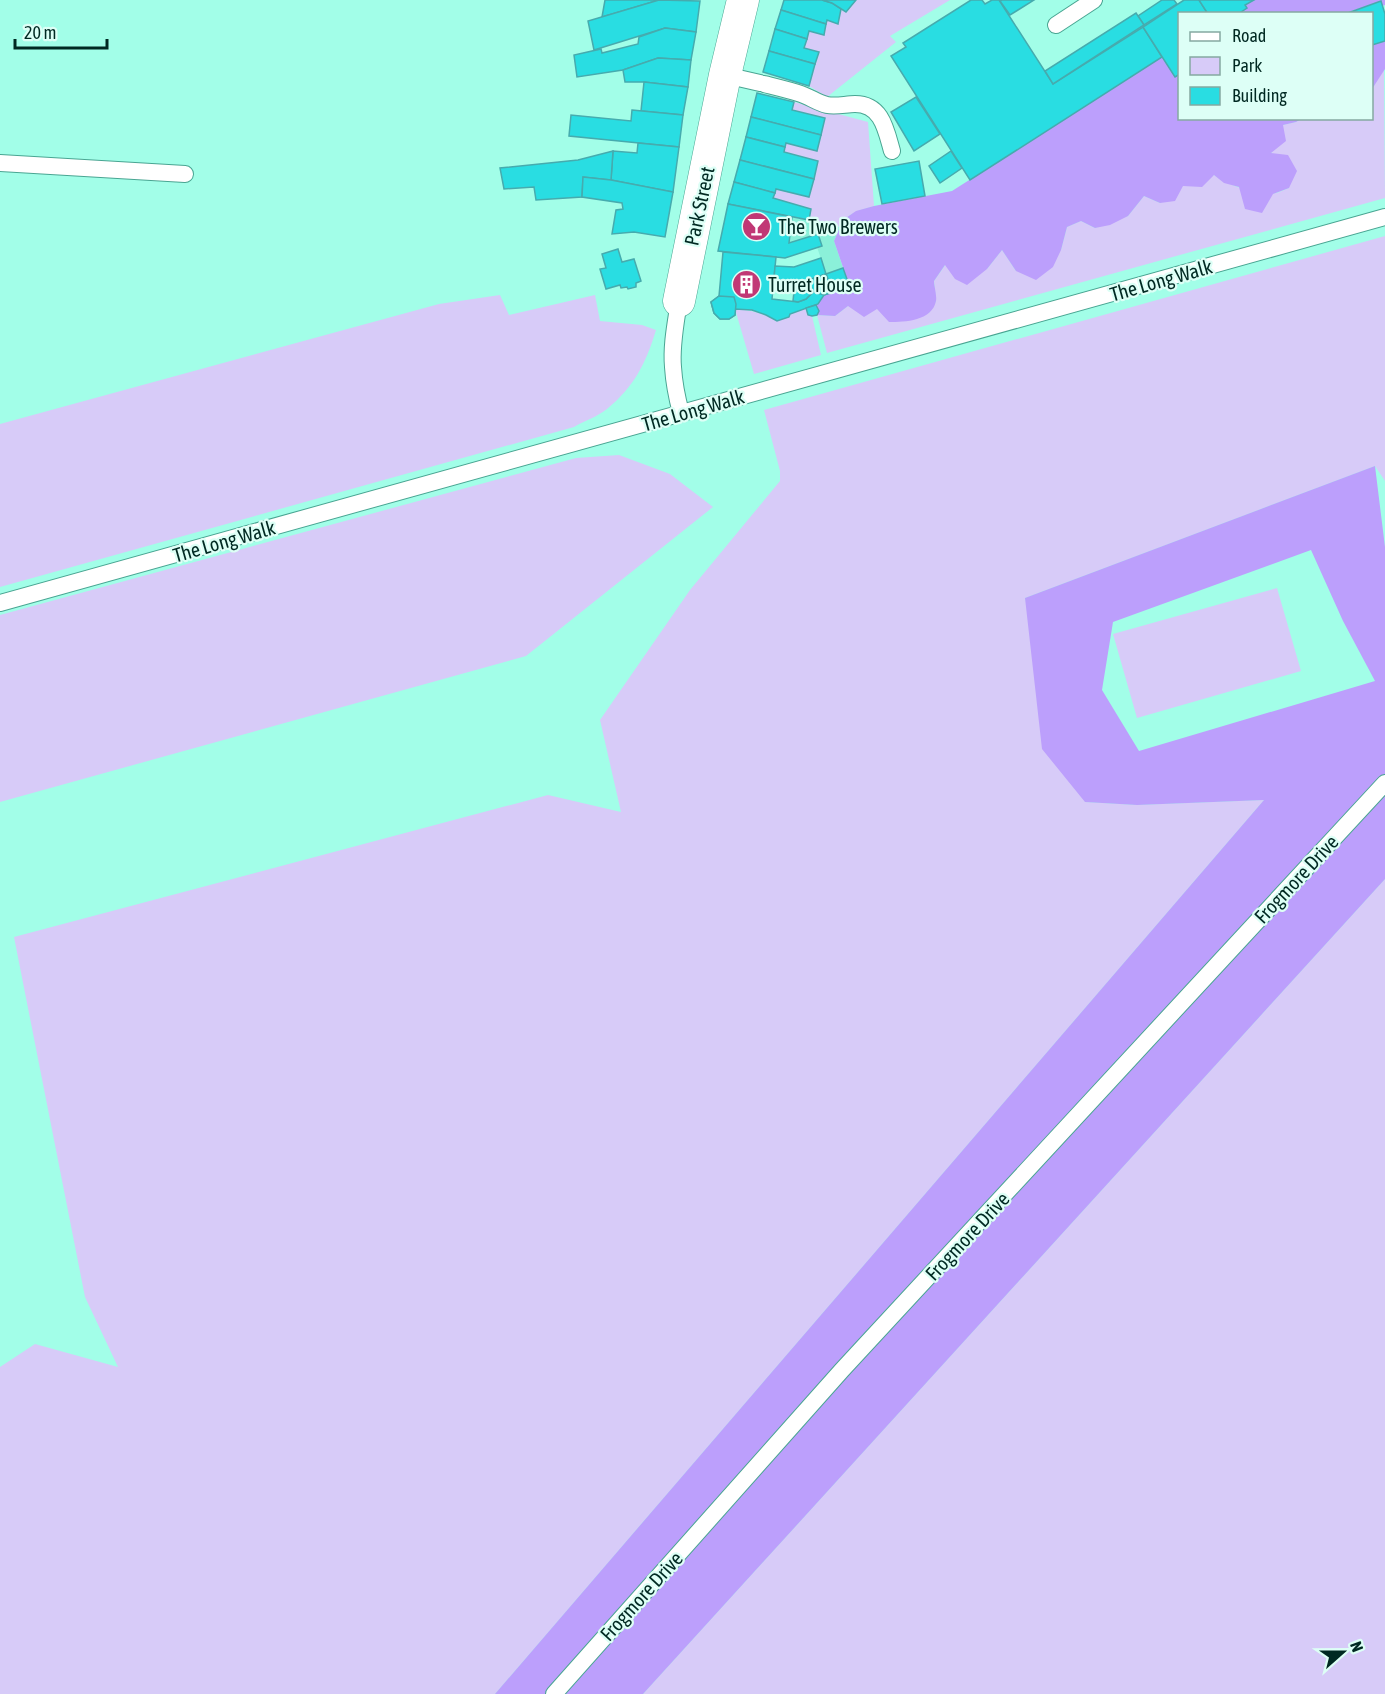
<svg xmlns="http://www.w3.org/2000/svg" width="1385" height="1694" font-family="'Asap Condensed',sans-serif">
	<rect width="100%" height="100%" fill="#a2fee8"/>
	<path fill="#8bf0d9" d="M 728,204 L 840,227 L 834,241 L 843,268 L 826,274 L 817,247 L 785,258 L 718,251 Z"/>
	<g fill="#d7cbf8">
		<path d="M 856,0 L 950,0 L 890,36 L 896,42 L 827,97 L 809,86 L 819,53 L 804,48 L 809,31 L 824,35 L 827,20 L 838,23 L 841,9 L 847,12 Z"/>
		<path d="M 1384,69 L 1385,198 L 827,353 L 817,315 L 835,316 L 848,306 L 929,313 L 936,301 L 934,281 L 946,264 L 987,269 L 1002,250 L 1016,271 L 1061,250 L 1067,227 L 1081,221 L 1095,228 L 1128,216 L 1144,196 L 1160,203 L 1183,185 L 1214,175 C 1229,186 1252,193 1270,194 C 1276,194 1284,190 1289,188 L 1271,154 L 1283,125 L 1296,122 L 1301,119 L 1372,118 L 1372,89 Z"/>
		<path d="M 794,102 L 868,122 L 874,206 C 861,210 846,213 840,227 L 809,220 L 811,209 L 773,198 L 776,189 L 809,197 L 818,162 L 784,152 L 786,143 L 817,151 L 825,119 L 792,110 Z"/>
		<path d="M 1385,236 L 1385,481 L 1375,466 L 1025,598 L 1085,802 L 1137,805 L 1264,800 L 495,1694 L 0,1694 L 0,1367 L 35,1344 L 118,1367 L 85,1297 L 14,937 L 548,795 L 621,812 L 600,720 L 690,590 L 780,481 L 780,471 L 764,410 Z"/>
		<path d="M 500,295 L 509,315 L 595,295 L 600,321 L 642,325 L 656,330 C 646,363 634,387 607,409 C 597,417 584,421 574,427 L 0,587 L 0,424 L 439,304 Z"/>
		<path d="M 806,308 L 808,315 L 812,316 L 821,355 L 754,374 L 735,309 C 751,310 763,313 777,321 L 789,317 L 790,314 Z"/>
		<path d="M 619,455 L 670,474 L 713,507 L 526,656 L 0,802 L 0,615 L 576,458 Z"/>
		<path d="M 1277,588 L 1301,671 L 1137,718 L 1113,634 Z"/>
		<path d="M 1385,879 L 1385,1694 L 643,1694 Z"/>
	</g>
	<g fill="#bc9ffc" fill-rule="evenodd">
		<path d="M 1254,0 L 1385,0 L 1385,5 L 1382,6 L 1381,2 L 1345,13 L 1238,14 L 1245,5 Z"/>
		<path d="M 1385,41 L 1385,69 L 1372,89 L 1372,45 Z"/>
		<path d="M 1162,57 L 1175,77 L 1179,74 L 1180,118 L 1301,119 L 1296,122 L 1283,125 L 1286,141 L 1271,153 L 1288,155 L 1297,171 L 1289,188 L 1273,194 L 1262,213 L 1245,209 L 1239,187 L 1224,183 L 1214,175 L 1202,187 L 1183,186 L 1175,201 L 1160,203 L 1144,196 L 1128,216 L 1110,225 L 1095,228 L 1081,221 L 1067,227 L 1061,250 L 1053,267 L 1036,280 L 1016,271 L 1002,250 L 987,269 L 967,285 L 955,279 L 945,265 L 934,281 C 934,286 937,295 936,301 C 932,321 905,322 889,322 L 877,309 L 864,317 L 848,306 L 835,316 L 817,315 L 819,311 L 816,305 L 831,288 L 848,282 L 834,241 L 843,220 L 856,211 L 874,206 L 952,191 Z"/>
		<path d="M 1375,466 L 1385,547 L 1385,879 L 643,1694 L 495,1694 L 1264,800 L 1137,805 L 1085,802 L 1042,749 L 1025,598 ZM 1311,550 L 1343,621 L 1375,681 L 1139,751 L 1102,690 L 1113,622 Z"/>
	</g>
	<g fill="#29dde2" stroke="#46abae" stroke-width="1.5">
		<path d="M 605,0 L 659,0 L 602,17 Z"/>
		<path d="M 659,0 L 700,1 L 696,32 L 665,28 L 594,50 L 588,21 Z"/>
		<path d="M 784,0 L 822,0 L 832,3 L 841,9 L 838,24 L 827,20 L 826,24 L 781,10 Z"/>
		<path d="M 822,0 L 856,0 L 846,12 L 832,3 Z"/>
		<path d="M 971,0 L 982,0 L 985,4 L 992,0 L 999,0 L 1053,84 L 1143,27 L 1162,57 L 970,180 L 891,56 L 906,47 L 903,43 Z"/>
		<path d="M 1002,0 L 1034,0 L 1010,15 L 1000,1 Z"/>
		<path d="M 1162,0 L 1174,0 L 1177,4 L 1144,25 L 1138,16 Z"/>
		<path d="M 1184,0 L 1199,0 L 1208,14 L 1180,14 L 1180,74 L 1175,77 L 1143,27 Z"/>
		<path d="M 1199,0 L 1254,0 L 1245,5 L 1247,8 L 1238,14 L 1208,14 Z"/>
		<path d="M 1381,1 L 1385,14 L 1385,41 L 1372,45 L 1372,14 L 1345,14 Z"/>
		<path d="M 781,10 L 826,24 L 824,35 L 809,31 L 807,39 L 775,29 Z"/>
		<path d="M 1136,13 L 1144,25 L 1053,84 L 1045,71 Z"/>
		<path d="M 665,28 L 696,32 L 691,60 L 658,58 L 623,70 L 577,77 L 574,55 L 601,49 L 602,53 L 638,44 L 639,37 Z"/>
		<path d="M 775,29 L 807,39 L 804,48 L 819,52 L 815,64 L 769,51 Z"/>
		<path d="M 769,51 L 815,64 L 809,86 L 763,72 Z"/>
		<path d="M 658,58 L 691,60 L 688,87 L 644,82 L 625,82 L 623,70 Z"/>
		<path d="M 644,82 L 688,87 L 683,115 L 641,111 Z"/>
		<path d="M 757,93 L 794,102 L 792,110 L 825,118 L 821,135 L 751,117 Z"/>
		<path d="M 916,97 L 940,134 L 914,151 L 891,112 Z"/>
		<path d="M 632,110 L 683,115 L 679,147 L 569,136 L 571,115 L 631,121 Z"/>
		<path d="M 751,117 L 821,135 L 817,151 L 786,143 L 785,147 L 746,137 Z"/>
		<path d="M 746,137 L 785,147 L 784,152 L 818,161 L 814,179 L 740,160 Z"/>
		<path d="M 638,143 L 679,147 L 673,192 L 611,180 L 613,151 L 637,153 Z"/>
		<path d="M 613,151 L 611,180 L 583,177 L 582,197 L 536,200 L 534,187 L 504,189 L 500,168 L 578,160 Z"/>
		<path d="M 951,151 L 962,168 L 940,183 L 929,166 Z"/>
		<path d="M 740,160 L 814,179 L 809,197 L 776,189 L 775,193 L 734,182 Z"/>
		<path d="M 919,161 L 925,196 L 882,204 L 875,169 Z"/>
		<path d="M 583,177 L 611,180 L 673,192 L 665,237 L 634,232 L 612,234 L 616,210 L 623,209 L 622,203 L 582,197 Z"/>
		<path d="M 734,182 L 775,193 L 773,198 L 811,209 L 809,220 L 728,204 Z"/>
		<path d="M 728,204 L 792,217 L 789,243 L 818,234 L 822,246 L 785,258 L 718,251 Z"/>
		<path d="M 618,249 L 622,262 L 634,259 L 641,281 L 636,283 L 636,287 L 628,289 L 627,287 L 621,288 L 620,285 L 606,289 L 600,269 L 606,268 L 602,254 Z"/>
		<path d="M 723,252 L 776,257 L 772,299 L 798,302 L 806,299 L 813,292 L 809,280 L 826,274 L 833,292 L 824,295 L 818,304 L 790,314 L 789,317 L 777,321 L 766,315 L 752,310 L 735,309 L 735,315 L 729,319 L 720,319 L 714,313 L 711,302 L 719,296 Z"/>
		<path d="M 821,258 L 826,274 L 809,280 L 813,292 L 806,299 L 798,302 L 793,301 L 795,282 L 774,279 L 775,266 L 794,267 Z"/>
		<path d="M 843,268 L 848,282 L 831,288 L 826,274 Z"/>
		<path d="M 826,274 L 833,292 L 824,295 L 813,292 L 809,280 Z"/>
		<path d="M 719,296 L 734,297 L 736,304 L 735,315 L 729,319 L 720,319 L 714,313 L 711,302 Z"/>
		<path d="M 816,305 L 819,311 L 817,315 L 812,316 L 808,315 L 806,308 Z"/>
	</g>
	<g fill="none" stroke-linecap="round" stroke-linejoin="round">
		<defs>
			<g id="service">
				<path d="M 1056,25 L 1094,0"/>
				<path d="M 725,75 L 760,83"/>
				<path d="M 764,84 C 776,87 789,90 801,94 C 810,97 818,103 827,105 C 836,107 846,104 855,104 C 882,104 886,130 892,151"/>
				<path d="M 0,163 L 185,174"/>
				<path d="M 679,301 C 676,322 671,345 673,367 C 674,383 677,398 681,413"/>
				<path d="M 0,603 L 1385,217"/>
				<path d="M 554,1694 L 842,1370 L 1385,783"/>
			</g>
			<path id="minor" d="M 679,301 L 725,75 L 743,0"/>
		</defs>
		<use href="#service" stroke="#49a592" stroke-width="18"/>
		<use href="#minor" stroke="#49a592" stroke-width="33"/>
		<use href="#service" stroke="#fff" stroke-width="16"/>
		<use href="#minor" stroke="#fff" stroke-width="32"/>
	</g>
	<defs>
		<symbol id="bar-disc" viewBox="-11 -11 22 22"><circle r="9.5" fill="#c13875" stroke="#ddfff6"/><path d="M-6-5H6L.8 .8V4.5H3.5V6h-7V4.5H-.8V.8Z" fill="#fff"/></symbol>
		<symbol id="building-disc" viewBox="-11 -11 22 22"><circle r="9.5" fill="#c13875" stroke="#ddfff6"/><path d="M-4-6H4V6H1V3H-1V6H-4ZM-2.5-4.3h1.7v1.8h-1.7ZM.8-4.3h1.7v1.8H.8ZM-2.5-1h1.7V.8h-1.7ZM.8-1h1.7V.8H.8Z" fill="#fff"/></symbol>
	</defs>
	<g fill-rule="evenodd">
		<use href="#bar-disc" x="740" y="210" width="33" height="33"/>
		<use href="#building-disc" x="730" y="268" width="33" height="33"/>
	</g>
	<g text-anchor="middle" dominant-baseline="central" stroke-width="4.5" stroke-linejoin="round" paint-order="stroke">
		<g font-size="20" fill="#002922" stroke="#ddfff6">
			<text transform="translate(699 206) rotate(-78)">Park Street</text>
			<text transform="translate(1161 280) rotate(-16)">The Long Walk</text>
			<text transform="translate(693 410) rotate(-16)">The Long Walk</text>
			<text transform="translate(224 541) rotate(-16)">The Long Walk</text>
			<text transform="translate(1296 879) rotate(-47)">Frogmore Drive</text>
			<text transform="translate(967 1236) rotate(-47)">Frogmore Drive</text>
			<text transform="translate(641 1596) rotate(-48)">Frogmore Drive</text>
		</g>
		<g font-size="20" fill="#002922" stroke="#ddfff6" text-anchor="start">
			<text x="778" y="226">The Two Brewers</text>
			<text x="768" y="284">Turret House</text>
		</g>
	</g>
	<rect x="1178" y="12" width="195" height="108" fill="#ddfff6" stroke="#85a9a1" stroke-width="1.5"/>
	<rect x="1190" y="32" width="30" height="9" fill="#ffffff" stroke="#85a9a1" stroke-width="1.5"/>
	<text x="1232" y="42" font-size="18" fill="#002922">Road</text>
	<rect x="1190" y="57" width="30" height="18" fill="#d7cbf8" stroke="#85a9a1" stroke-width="1.5"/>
	<text x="1232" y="72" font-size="18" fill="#002922">Park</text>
	<rect x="1190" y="87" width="30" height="18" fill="#29dde2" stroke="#85a9a1" stroke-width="1.5"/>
	<text x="1232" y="102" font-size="18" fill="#002922">Building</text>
	<g transform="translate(1343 1652) rotate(69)" stroke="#ddfff6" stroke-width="4.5" paint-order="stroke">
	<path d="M0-4.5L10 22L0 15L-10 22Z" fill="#002922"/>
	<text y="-9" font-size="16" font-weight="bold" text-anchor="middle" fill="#002922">N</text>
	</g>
	<path d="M15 39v9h92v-9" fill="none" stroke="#002922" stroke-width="3"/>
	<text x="24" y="39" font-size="18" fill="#002922" stroke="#ddfff6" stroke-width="4.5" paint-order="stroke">20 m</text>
</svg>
